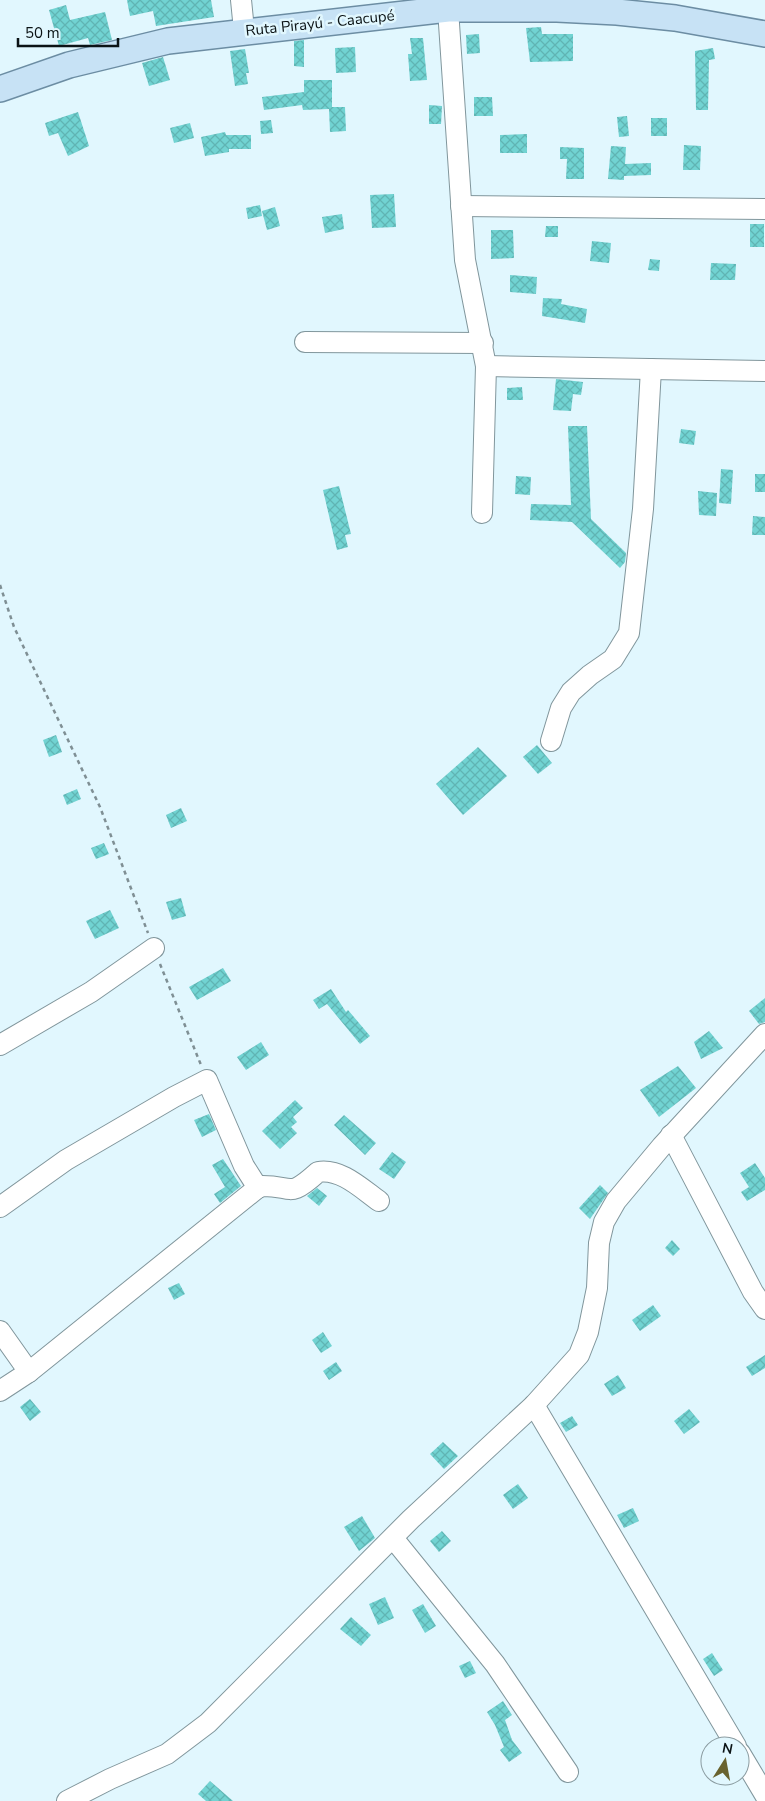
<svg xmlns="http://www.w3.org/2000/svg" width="765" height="1801" font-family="'Nunito Sans',sans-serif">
	<defs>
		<pattern id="building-cross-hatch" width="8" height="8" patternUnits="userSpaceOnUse" patternTransform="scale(1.25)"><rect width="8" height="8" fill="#71d3d2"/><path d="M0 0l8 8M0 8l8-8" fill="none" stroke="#60b4b3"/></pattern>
	</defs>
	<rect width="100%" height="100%" fill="#e1f7fe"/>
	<g fill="url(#building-cross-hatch)">
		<path d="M 127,0 L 211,0 L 214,17 L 156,26 L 153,11 L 130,16 Z"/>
		<path d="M 66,5 L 70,20 L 105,12 L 112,40 L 90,45 L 88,38 L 59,46 L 49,10 Z"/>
		<path d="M 541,27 L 542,34 L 573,34 L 573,61 L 530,62 L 526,28 Z"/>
		<path d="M 479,34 L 480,53 L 467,54 L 466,35 Z"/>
		<path d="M 410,38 L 423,38 L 427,80 L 410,81 L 408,54 L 412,54 Z"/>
		<path d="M 304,40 L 304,67 L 294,66 L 294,41 Z"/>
		<path d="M 355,47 L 356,72 L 336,73 L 335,48 Z"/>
		<path d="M 713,48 L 715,59 L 709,60 L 708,110 L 696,110 L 695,51 Z"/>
		<path d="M 245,49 L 249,73 L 246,73 L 248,84 L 235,86 L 230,51 Z"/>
		<path d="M 163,57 L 170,80 L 149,86 L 142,63 Z"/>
		<path d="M 304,80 L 332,80 L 332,107 L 345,107 L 346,131 L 330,132 L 329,109 L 303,110 L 302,105 L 264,110 L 262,97 L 304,92 Z"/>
		<path d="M 474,97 L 492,97 L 493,116 L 474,116 Z"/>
		<path d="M 429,105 L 442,106 L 441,124 L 429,124 Z"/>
		<path d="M 78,112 L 89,146 L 68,156 L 58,133 L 49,136 L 45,123 Z"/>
		<path d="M 627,116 L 629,136 L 619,137 L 617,117 Z"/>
		<rect x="651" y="118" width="16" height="18"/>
		<path d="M 271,120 L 273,133 L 261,134 L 260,121 Z"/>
		<path d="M 190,123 L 194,138 L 174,143 L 170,128 Z"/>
		<path d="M 225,132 L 226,135 L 251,135 L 251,149 L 229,149 L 229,152 L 205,156 L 201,137 Z"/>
		<path d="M 527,134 L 527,153 L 500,153 L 500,135 Z"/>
		<path d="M 684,145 L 701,146 L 700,170 L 683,170 Z"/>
		<path d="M 611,146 L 626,147 L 625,164 L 651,163 L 651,175 L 624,176 L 624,180 L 608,179 Z"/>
		<path d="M 560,147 L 584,148 L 584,179 L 566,179 L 567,159 L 560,159 Z"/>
		<path d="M 394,194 L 396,227 L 372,228 L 370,195 Z"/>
		<path d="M 260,205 L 262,216 L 248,219 L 246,208 Z"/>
		<path d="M 275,207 L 280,226 L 267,230 L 262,211 Z"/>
		<path d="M 342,214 L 344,229 L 325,233 L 322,217 Z"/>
		<rect x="750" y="224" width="14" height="23"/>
		<path d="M 546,226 L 558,226 L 558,237 L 545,237 Z"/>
		<path d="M 491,230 L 513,230 L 514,258 L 491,259 Z"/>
		<path d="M 592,241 L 611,243 L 609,263 L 590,261 Z"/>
		<path d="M 650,259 L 660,260 L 659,271 L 648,270 Z"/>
		<path d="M 711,263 L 736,264 L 735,280 L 710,280 Z"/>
		<path d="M 510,275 L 537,277 L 536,294 L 510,292 Z"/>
		<path d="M 543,298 L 562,299 L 561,304 L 587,309 L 585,323 L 542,316 Z"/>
		<path d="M 556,379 L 583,382 L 581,395 L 573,394 L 571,411 L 553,410 Z"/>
		<path d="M 522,387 L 523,400 L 507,400 L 507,388 Z"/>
		<path d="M 568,426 L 587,426 L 591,519 L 626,553 L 625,562 L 620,568 L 572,522 L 530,520 L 531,504 L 571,505 Z"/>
		<path d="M 681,429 L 696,431 L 694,445 L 679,443 Z"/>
		<path d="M 721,469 L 733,470 L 731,504 L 719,503 Z"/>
		<rect x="755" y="474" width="10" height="18"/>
		<path d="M 516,476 L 531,477 L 530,495 L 515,494 Z"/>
		<path d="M 339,486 L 351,534 L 345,535 L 348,547 L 337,550 L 323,490 Z"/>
		<path d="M 698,491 L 717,493 L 716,516 L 699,515 Z"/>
		<path d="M 753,516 L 765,517 L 765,535 L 752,535 Z"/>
		<path d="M 56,735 L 62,752 L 49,757 L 43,740 Z"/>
		<path d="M 537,745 L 552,763 L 538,774 L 523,757 Z"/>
		<path d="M 478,747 L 507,776 L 463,815 L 436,784 Z"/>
		<path d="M 77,789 L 81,799 L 67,805 L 63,795 Z"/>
		<path d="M 181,808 L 187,821 L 171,828 L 166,815 Z"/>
		<path d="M 104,843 L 109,854 L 96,859 L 91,848 Z"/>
		<path d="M 181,898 L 186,916 L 172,920 L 166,902 Z"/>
		<path d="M 110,910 L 119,928 L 95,939 L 86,921 Z"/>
		<path d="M 223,968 L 231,981 L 197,1000 L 189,987 Z"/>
		<path d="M 331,989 L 346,1012 L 348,1010 L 370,1036 L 360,1044 L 327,1004 L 319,1009 L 313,1000 Z"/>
		<path d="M 765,998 L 765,1022 L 759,1024 L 749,1011 Z"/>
		<path d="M 709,1031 L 723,1048 L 701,1059 L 694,1042 Z"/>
		<path d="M 261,1042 L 269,1055 L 246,1070 L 237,1057 Z"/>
		<path d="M 678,1066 L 696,1088 L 659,1117 L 640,1090 Z"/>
		<path d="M 295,1100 L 303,1108 L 293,1117 L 297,1122 L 291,1127 L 297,1133 L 280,1149 L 262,1131 Z"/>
		<path d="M 209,1114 L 216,1130 L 202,1137 L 194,1120 Z"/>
		<path d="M 344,1115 L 376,1143 L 365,1155 L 334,1125 Z"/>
		<path d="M 392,1152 L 406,1162 L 394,1179 L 379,1169 Z"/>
		<path d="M 223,1159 L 241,1186 L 220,1203 L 214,1194 L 225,1187 L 212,1165 Z"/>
		<path d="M 755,1163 L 765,1178 L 765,1190 L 747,1201 L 741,1192 L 749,1187 L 740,1173 Z"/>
		<path d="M 600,1185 L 608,1193 L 590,1219 L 579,1208 Z"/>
		<path d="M 317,1188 L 327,1196 L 319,1206 L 307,1196 Z"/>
		<path d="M 672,1240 L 680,1249 L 673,1256 L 665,1248 Z"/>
		<path d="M 179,1283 L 185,1294 L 174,1300 L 168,1288 Z"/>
		<path d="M 653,1305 L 661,1316 L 640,1331 L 632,1320 Z"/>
		<path d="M 323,1332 L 332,1346 L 321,1353 L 312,1340 Z"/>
		<path d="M 765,1355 L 765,1368 L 752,1376 L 746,1367 Z"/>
		<path d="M 336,1362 L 342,1371 L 329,1380 L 323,1371 Z"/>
		<path d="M 618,1375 L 626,1388 L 612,1396 L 604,1384 Z"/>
		<path d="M 30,1399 L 41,1412 L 30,1421 L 20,1407 Z"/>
		<path d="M 689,1409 L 700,1422 L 684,1434 L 674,1421 Z"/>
		<path d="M 572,1416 L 578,1425 L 566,1432 L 560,1423 Z"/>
		<path d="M 443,1442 L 458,1456 L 444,1469 L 430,1454 Z"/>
		<path d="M 518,1484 L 528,1498 L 513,1509 L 503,1495 Z"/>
		<path d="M 633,1508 L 639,1521 L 624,1528 L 617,1515 Z"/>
		<path d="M 362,1516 L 375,1538 L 359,1551 L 344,1527 Z"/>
		<path d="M 442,1531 L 451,1541 L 439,1552 L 430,1541 Z"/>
		<path d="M 385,1597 L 394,1618 L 378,1625 L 369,1604 Z"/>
		<path d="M 423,1604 L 436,1626 L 425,1633 L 412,1610 Z"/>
		<path d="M 351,1617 L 371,1635 L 361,1646 L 340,1629 Z"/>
		<path d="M 712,1653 L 723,1670 L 714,1676 L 703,1659 Z"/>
		<path d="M 470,1661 L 476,1673 L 465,1678 L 459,1666 Z"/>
		<path d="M 503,1701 L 512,1715 L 505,1720 L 512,1740 L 522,1753 L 509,1762 L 500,1750 L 504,1747 L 495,1725 L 487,1712 Z"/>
		<path d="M 210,1781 L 233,1801 L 206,1801 L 198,1794 Z"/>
	</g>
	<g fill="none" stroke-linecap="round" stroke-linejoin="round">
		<defs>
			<g id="minor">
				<path d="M 241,0 L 244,30"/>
				<path d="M 448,9 L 465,260 L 486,366 L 482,513"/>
				<path d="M 461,206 L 765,209"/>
				<path d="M 305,342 L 483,343"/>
				<path d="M 486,366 L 765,371"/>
				<path d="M 551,741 L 561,708 L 571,692 L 590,675 L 613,659 L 629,633 L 643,509 L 651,369"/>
				<path d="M 0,1045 L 91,992 L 154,948"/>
				<path d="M 671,1135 L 753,1292 L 765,1309"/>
				<path d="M 0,1207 L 66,1160 L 174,1097 L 207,1080 L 244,1166 L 258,1188"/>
				<path d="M 0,1331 L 29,1372"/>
				<path d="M 0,1391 L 29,1372 L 260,1186 C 294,1185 287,1200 318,1172 C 341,1168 362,1189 379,1201"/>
				<path d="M 534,1405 L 736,1746"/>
				<path d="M 393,1538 L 495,1664 L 568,1772"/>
				<path d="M 740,1753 L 765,1795"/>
				<path d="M 67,1801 L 110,1779 L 167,1754 L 208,1723 L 411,1519 L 534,1405 L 579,1355 L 588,1332 L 597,1288 L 599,1243 L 604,1222 L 616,1201 L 662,1146 L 765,1034"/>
			</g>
			<path id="major" d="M 0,89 L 69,65 L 168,41 L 448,9 L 557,9 L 617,12 L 675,18 L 765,34"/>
		</defs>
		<use href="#minor" stroke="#81969c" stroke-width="22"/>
		<use href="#major" stroke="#6c8da3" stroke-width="28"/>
		<g stroke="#7f8f94" stroke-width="2.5" stroke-dasharray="4 4" stroke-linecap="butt">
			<path d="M 0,585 L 14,627 L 100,807 L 148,933"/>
			<path d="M 160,964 L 201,1065"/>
		</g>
		<use href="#minor" stroke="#fff" stroke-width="20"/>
		<use href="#major" stroke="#c7e2f5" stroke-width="25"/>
	</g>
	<g text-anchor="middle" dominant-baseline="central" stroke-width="5" stroke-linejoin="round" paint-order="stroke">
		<g font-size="15" fill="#0b1315" stroke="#e1f7fe">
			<text transform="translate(320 23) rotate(-6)">Ruta Pirayú - Caacupé</text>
		</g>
	</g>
	<g transform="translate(725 1761) rotate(11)"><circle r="24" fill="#e1f7fe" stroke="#8b9ca1"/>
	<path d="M0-4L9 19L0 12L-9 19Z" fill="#69632f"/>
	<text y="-8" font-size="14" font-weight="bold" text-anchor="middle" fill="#0b1315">N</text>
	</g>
	<path d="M18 38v8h100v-8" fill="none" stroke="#0b1315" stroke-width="2.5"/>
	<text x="25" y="38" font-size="15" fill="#0b1315" stroke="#e1f7fe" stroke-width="4" paint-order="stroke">50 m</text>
</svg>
